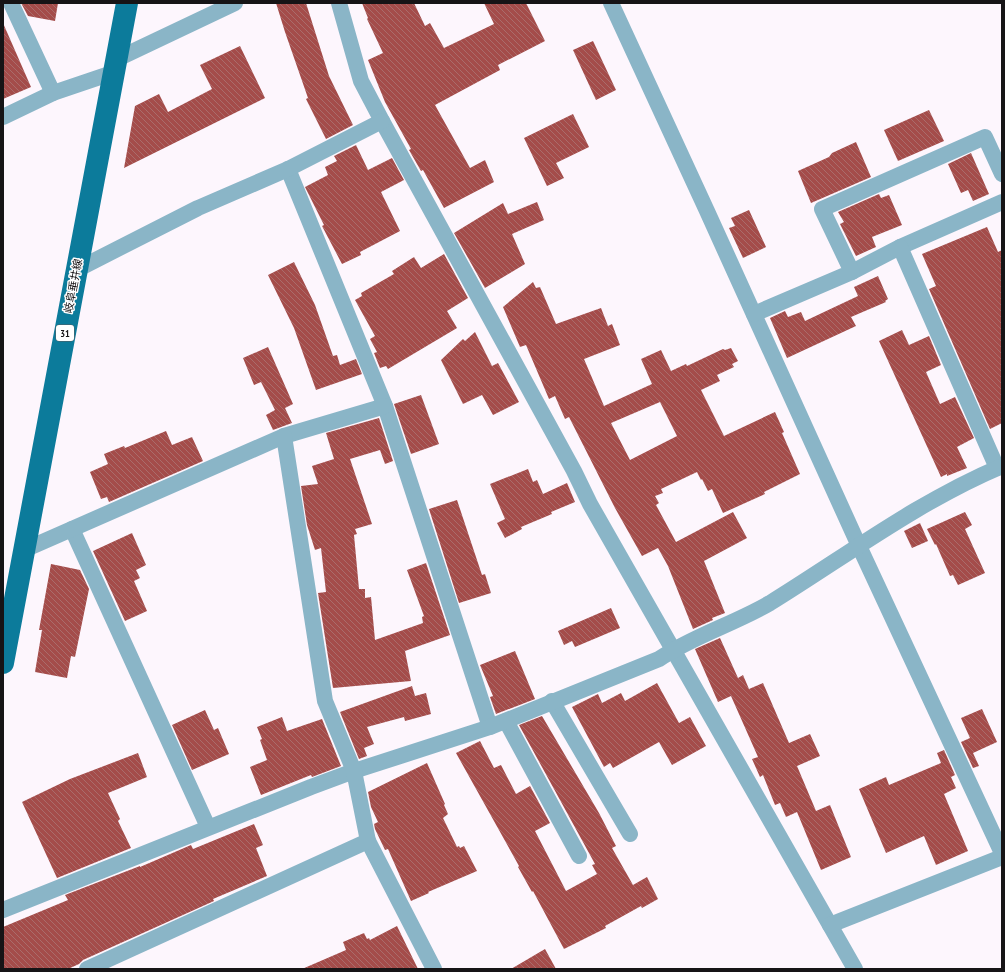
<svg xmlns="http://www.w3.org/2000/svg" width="1005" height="972" font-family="'PT Sans Narrow','Noto Sans JP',sans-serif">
	<defs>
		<pattern id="building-back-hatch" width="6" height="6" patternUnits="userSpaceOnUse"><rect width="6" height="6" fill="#a44c4a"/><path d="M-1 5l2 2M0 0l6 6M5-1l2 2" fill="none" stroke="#aa6c6b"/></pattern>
	</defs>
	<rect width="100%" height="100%" fill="#fdf6fd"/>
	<g fill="url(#building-back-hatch)" fill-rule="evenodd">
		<path d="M 21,3 L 58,3 L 55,21 L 28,16 Z"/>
		<path d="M 276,3 L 306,3 L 329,76 L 353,125 L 326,139 L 306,99 L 308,98 L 285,32 Z"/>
		<path d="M 362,3 L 414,3 L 425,26 L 430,23 L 444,48 L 494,24 L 484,3 L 526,3 L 545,41 L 498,65 L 500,70 L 435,105 L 470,168 L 485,160 L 494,182 L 444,208 L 423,170 L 421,171 L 409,150 L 411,149 L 385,102 L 368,60 L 383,53 L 367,19 L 368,18 Z"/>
		<path d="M 3,23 L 31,87 L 3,99 Z"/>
		<path d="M 593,41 L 616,90 L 596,100 L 573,50 Z"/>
		<path d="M 240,46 L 265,98 L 124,168 L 135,106 L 159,94 L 168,112 L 212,89 L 200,65 Z"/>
		<path d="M 929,110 L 944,141 L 898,161 L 884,130 Z"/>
		<path d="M 573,114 L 589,147 L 556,163 L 564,178 L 547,186 L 524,138 Z"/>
		<path d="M 856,142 L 871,177 L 811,203 L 798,171 L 829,157 L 832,153 Z"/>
		<path d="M 356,145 L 368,170 L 392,158 L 404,180 L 381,192 L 400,231 L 360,252 L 361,255 L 342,264 L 322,226 L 324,225 L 305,187 L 328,175 L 325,167 L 337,161 L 334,156 Z"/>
		<path d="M 971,153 L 989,194 L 973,201 L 968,190 L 961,193 L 948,164 Z"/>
		<path d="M 879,194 L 881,198 L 889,195 L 902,225 L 872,237 L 876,247 L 856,256 L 840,224 L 844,222 L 838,212 Z"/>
		<path d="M 537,202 L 544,220 L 512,234 L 525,264 L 485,288 L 454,233 L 503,203 L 508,214 Z"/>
		<path d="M 749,210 L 766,247 L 743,258 L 729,228 L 735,226 L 731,218 Z"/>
		<path d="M 987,227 L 998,252 L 1002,250 L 1002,423 L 990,429 L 929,289 L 936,286 L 922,254 Z"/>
		<path d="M 444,254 L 468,298 L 447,311 L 457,328 L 388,369 L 386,366 L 380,368 L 374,353 L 377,352 L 370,339 L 375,336 L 355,300 L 362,296 L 361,293 L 394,274 L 392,271 L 414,257 L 421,268 Z"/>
		<path d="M 294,262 L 315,305 L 333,356 L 337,355 L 340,365 L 356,359 L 362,374 L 316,390 L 294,328 L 268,275 Z"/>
		<path d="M 878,276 L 888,299 L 885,301 L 886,302 L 851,317 L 856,326 L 787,358 L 770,318 L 785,311 L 788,317 L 801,312 L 805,321 L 858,296 L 854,287 Z"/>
		<path d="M 533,282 L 536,288 L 540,287 L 556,324 L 601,308 L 608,326 L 612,324 L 620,345 L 584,359 L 604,406 L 652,384 L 641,359 L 661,350 L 671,371 L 686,364 L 687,366 L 723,349 L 725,350 L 731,348 L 738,361 L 732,364 L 734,367 L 717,375 L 720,381 L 701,390 L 724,436 L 775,412 L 784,432 L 782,433 L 800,474 L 764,492 L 765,494 L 723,513 L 712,489 L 708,491 L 702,479 L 701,480 L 697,472 L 661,489 L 663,493 L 655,496 L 659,503 L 656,505 L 676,542 L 733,512 L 747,538 L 704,561 L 725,613 L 712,618 L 713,620 L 693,629 L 668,566 L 658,548 L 642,556 L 615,508 L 569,417 L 565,419 L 555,396 L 549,399 L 526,345 L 520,347 L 503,307 ZM 660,402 L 677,436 L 630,460 L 611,423 Z"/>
		<path d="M 902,330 L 909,345 L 929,336 L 941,365 L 926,372 L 940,404 L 955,397 L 974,438 L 957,447 L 967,468 L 947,476 L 947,474 L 941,477 L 879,341 Z"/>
		<path d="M 475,332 L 492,366 L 498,363 L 519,402 L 493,415 L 482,395 L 463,404 L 441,360 L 463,339 L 465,341 Z"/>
		<path d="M 268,347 L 293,404 L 285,408 L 292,423 L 273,430 L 266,415 L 275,410 L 261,382 L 254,385 L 243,358 Z"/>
		<path d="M 421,395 L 439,444 L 411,454 L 394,404 Z"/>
		<path d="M 379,418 L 393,461 L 385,464 L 380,450 L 350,459 L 372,524 L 355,529 L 357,534 L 354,535 L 359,589 L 365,589 L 365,598 L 371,597 L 375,640 L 423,623 L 422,617 L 424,616 L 407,570 L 426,563 L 450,635 L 405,651 L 411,681 L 333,688 L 318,593 L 326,592 L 321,548 L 315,550 L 307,525 L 301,486 L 318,484 L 312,466 L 334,459 L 326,433 Z"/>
		<path d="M 166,431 L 172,445 L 192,437 L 203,461 L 109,502 L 107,497 L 101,499 L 90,472 L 108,464 L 104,454 L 124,446 L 125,448 Z"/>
		<path d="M 528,469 L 533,482 L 537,480 L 543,494 L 567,483 L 575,502 L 551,512 L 552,514 L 521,527 L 522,529 L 505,538 L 497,523 L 505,519 L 490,484 Z"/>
		<path d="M 457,500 L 482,575 L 485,574 L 491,593 L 459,603 L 429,509 Z"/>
		<path d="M 965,512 L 972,525 L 965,529 L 985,573 L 958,585 L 953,575 L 950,576 L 936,544 L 935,545 L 927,529 Z"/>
		<path d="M 920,523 L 928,541 L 912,548 L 904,531 Z"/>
		<path d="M 132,533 L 146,565 L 136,570 L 140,578 L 134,581 L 147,611 L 125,621 L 93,551 Z"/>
		<path d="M 51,564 L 80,570 L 89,589 L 75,657 L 71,656 L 67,678 L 35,672 L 42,630 L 39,630 Z"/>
		<path d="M 611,608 L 620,628 L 575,647 L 572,641 L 564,645 L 558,631 Z"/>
		<path d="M 720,638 L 738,678 L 743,675 L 749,689 L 763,683 L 789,743 L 810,734 L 820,756 L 797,766 L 816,811 L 830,805 L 851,857 L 821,870 L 797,812 L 786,817 L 780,803 L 775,805 L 763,775 L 760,777 L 752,759 L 758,757 L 731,696 L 718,702 L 695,649 Z"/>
		<path d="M 515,651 L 535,699 L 496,714 L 490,697 L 493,696 L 480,665 Z"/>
		<path d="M 657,683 L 679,723 L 690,717 L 706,746 L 672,765 L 659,742 L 613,768 L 610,763 L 604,767 L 572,707 L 598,694 L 602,703 L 621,693 L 625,701 Z"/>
		<path d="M 412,686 L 415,696 L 426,693 L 431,714 L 405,721 L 404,717 L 367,727 L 374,744 L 364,748 L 367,756 L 359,759 L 340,712 Z"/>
		<path d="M 982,709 L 997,742 L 973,753 L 979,766 L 973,768 L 961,742 L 970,738 L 961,718 Z"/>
		<path d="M 205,710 L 214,730 L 218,728 L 229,754 L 192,770 L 172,725 Z"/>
		<path d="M 542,716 L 599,813 L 616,846 L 612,848 L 633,885 L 647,877 L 658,899 L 642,908 L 641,906 L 605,926 L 606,928 L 564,949 L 533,891 L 532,892 L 518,867 L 519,866 L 456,753 L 480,741 L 494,768 L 501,765 L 516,794 L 530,786 L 550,823 L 535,831 L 566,891 L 597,874 L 592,865 L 595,864 L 519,725 Z"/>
		<path d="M 282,717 L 287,731 L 322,719 L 341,766 L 312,777 L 311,775 L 261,795 L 250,767 L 267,760 L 260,740 L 262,739 L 257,727 Z"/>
		<path d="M 944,750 L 955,775 L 951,777 L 956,788 L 944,794 L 968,851 L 936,865 L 924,836 L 886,853 L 859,789 L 886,777 L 889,785 L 941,763 L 937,753 Z"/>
		<path d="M 138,753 L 147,777 L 108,793 L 120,819 L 118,821 L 131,848 L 57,878 L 22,802 L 70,779 Z"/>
		<path d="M 427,763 L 445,804 L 444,805 L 448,814 L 443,818 L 457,847 L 459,846 L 460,848 L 464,846 L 477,871 L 428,892 L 429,893 L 411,901 L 388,849 L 385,850 L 375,829 L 374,824 L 378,822 L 371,807 L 368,792 Z"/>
		<path d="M 254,824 L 263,845 L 256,848 L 267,876 L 213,899 L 214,901 L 83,960 L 79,964 L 68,969 L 3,969 L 3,927 L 68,900 L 65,895 L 140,866 L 140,867 L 191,845 L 193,849 Z"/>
		<path d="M 397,926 L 418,969 L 302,969 L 346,950 L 343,942 L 364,933 L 367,939 L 369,938 L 370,940 Z"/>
		<path d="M 545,949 L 556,969 L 511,969 Z"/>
	</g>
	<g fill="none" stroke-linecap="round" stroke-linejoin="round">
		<g stroke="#8ab5c7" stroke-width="16">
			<path d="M 11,3 L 53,93"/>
			<path d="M 339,3 L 361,81 L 382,121 L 574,471 L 590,504 L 855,969"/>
			<path d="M 611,3 L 707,211 L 859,546 L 1002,853"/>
			<path d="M 117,59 L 235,3"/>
			<path d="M 3,117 L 53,93 L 115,72"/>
			<path d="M 288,169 L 385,406 L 490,727"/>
			<path d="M 900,247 L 1002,202"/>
			<path d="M 76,270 L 198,208 L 288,169 L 382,121"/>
			<path d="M 852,272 L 900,247 L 997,468"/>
			<path d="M 754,314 L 852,272 L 822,209 L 985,137 L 1002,174"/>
			<path d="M 72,529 L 208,827"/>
			<path d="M 24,550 L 284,436 L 385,406"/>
			<path d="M 552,701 L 630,834"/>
			<path d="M 506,721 L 579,856"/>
			<path d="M 368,841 L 434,969"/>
			<path d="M 3,910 L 311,787 L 354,771 L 490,727 L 659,659 C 693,636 734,624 770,603 C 846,556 919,501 1002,466"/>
			<path d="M 830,925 L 1002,857"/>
			<path d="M 87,969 L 368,841 L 354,771 L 325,701 L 284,436"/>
		</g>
		<path stroke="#0c7b9b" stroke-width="22" d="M 3,663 L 127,3"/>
	</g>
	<g text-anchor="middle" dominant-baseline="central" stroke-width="3" stroke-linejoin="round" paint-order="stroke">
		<rect fill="#fff" stroke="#5c5a5c" stroke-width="1" x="56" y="325" width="18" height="16" rx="3"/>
		<g font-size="10" font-weight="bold" fill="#161416">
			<text x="65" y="333">31</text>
		</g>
		<g font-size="11" fill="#161416" stroke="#fff">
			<text transform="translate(73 286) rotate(-79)">岐阜垂井線</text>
		</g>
	</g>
	<rect width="1005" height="972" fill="none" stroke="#161416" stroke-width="8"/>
</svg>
